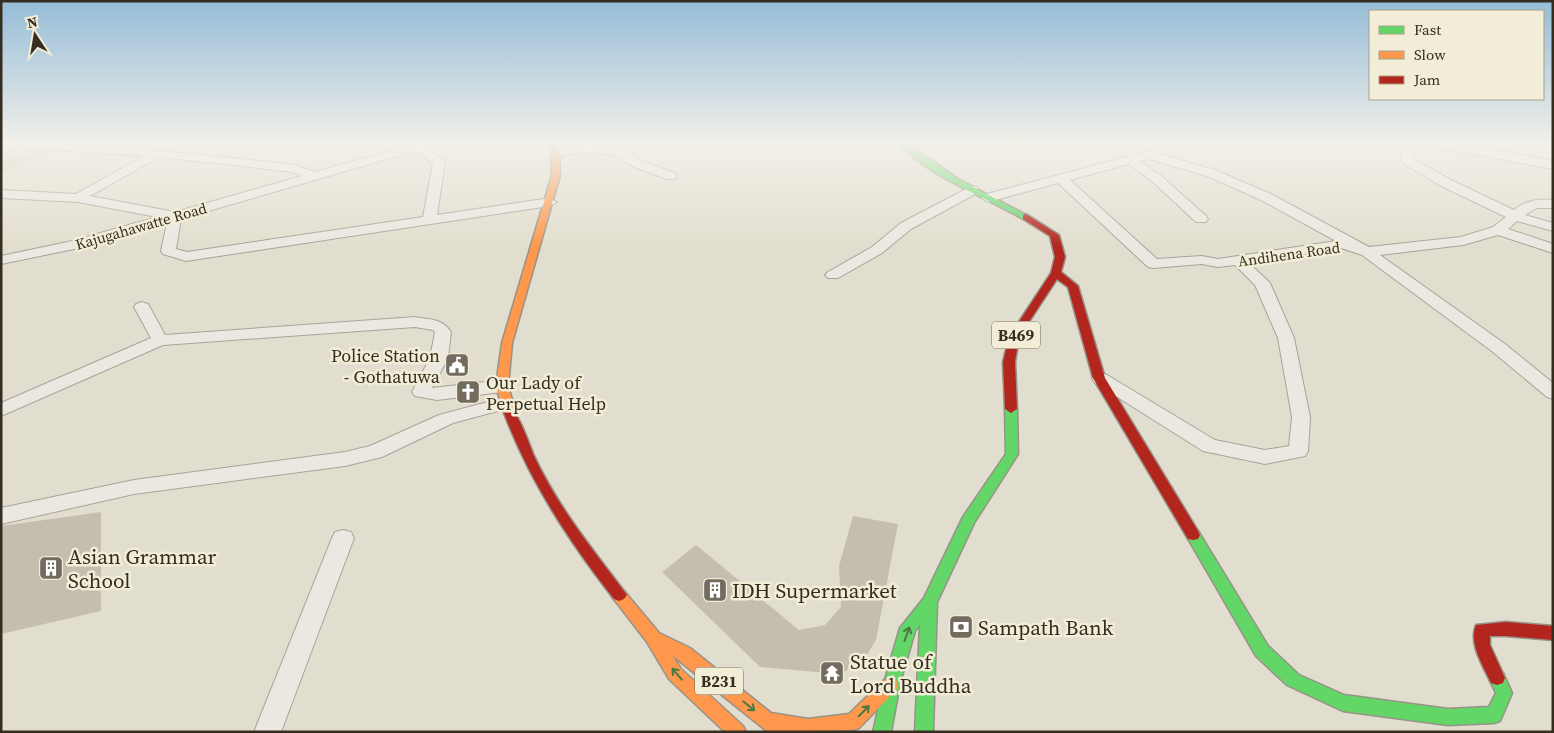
<svg xmlns="http://www.w3.org/2000/svg" width="1554" height="733" font-family="'Source Serif 4',serif">
	<rect width="100%" height="100%" fill="#e2decf"/>
	<path fill="#ced1b3" d="M 1,149 L 48,152 L 1,175 Z"/>
	<g fill="#c5beb0">
		<path d="M 101,512 L 101,611 L 1,634 L 1,526 Z"/>
		<path d="M 853,516 L 898,524 L 876,640 L 862,663 L 839,674 L 760,667 L 662,572 L 696,545 L 799,630 L 825,625 L 841,607 L 839,566 Z"/>
	</g>
	<g fill="none" stroke-linecap="round" stroke-linejoin="round">
		<defs>
			<g id="street">
				<path d="M 19,144 C 112,144 203,155 295,165 L 315,172 L 407,146 L 406,144 L 428,144 L 426,148 L 445,162 L 437,215 L 550,198 L 557,202 L 550,206 L 186,261 L 163,254 L 161,251 L 167,223 L 79,248 L 1,264 L 1,256 L 72,241 L 157,217 L 78,202 L 1,198 L 1,190 L 76,194 L 144,156 L 25,148 ZM 415,151 L 433,163 L 423,217 L 187,252 L 176,249 L 181,219 ZM 159,157 L 293,172 L 302,176 L 175,212 L 90,196 Z"/>
				<path d="M 591,144 L 625,150 L 642,161 L 675,173 L 677,176 L 675,179 L 667,179 L 634,167 L 617,156 L 591,152 L 555,156 L 549,152 L 555,148 Z"/>
				<path d="M 1409,144 L 1427,144 L 1414,151 L 1413,159 L 1451,180 L 1514,210 C 1525,201 1538,198 1553,200 L 1553,208 L 1537,208 L 1525,215 L 1553,223 L 1553,231 L 1517,221 L 1508,229 L 1553,244 L 1553,253 L 1498,235 L 1463,245 L 1380,255 L 1505,344 L 1553,383 L 1553,399 L 1547,397 L 1493,352 L 1362,255 L 1341,248 L 1249,263 L 1270,283 L 1294,338 L 1310,417 L 1308,451 L 1305,456 L 1265,464 L 1203,451 L 1095,383 L 1092,379 L 1095,375 L 1101,373 L 1107,375 L 1215,440 L 1265,450 L 1289,446 L 1292,417 L 1278,338 L 1255,285 L 1235,265 L 1218,267 L 1202,264 L 1153,268 L 1148,267 L 1058,183 L 988,202 L 981,198 L 983,195 L 1149,151 L 1215,170 L 1271,194 L 1369,247 L 1461,237 L 1493,227 L 1506,217 L 1441,186 L 1403,163 L 1401,160 L 1402,149 ZM 1149,159 L 1207,176 L 1261,200 L 1336,241 L 1218,259 L 1202,256 L 1157,259 L 1070,180 L 1129,164 L 1153,182 L 1196,222 L 1206,222 L 1208,219 L 1206,216 L 1161,176 L 1140,161 Z"/>
				<path d="M 1435,144 L 1462,144 L 1553,161 L 1553,169 L 1441,148 Z"/>
				<path d="M 972,186 L 977,187 L 978,190 L 977,193 L 911,229 L 882,253 L 838,278 L 828,278 L 825,275 L 828,272 L 872,247 L 901,223 Z"/>
				<path d="M 142,302 L 148,304 L 165,335 L 415,317 C 430,320 442,318 451,332 L 448,358 L 432,388 L 502,380 L 508,382 L 511,386 L 508,390 L 502,392 L 437,400 L 415,396 L 412,392 L 430,358 L 435,332 L 433,330 L 415,327 L 163,345 L 1,416 L 1,403 L 151,338 L 134,307 L 136,304 Z"/>
				<path d="M 506,397 L 513,399 L 515,403 L 513,407 L 453,423 L 382,457 L 345,466 L 134,494 L 1,524 L 1,508 L 134,480 L 345,452 L 370,446 L 439,415 Z"/>
				<path d="M 343,530 L 351,532 L 354,538 L 281,732 L 254,732 L 332,538 L 335,532 Z"/>
			</g>
			<g id="fast">
				<path d="M 899,144 L 908,144 L 958,179 L 1030,217 L 1029,219 L 1023,219 C 982,195 933,179 899,144 Z"/>
				<path d="M 1011,405 L 1017,409 L 1018,454 L 974,523 L 937,602 L 933,732 L 915,732 L 920,624 L 915,631 L 900,683 L 891,732 L 873,732 L 884,683 L 900,628 L 924,598 L 963,517 L 1006,454 L 1005,409 Z"/>
				<path d="M 1193,530 L 1198,531 L 1268,646 L 1299,675 L 1344,695 L 1448,709 L 1489,707 L 1496,693 L 1489,678 L 1491,673 L 1497,671 L 1503,673 L 1512,693 L 1500,721 L 1494,723 L 1448,725 L 1343,711 L 1287,685 L 1256,656 L 1186,535 L 1188,531 Z"/>
			</g>
			<g id="slow">
				<path d="M 546,144 L 554,144 L 559,152 L 560,175 L 512,343 L 508,386 L 516,413 L 510,417 L 504,413 L 496,386 L 502,343 L 552,175 L 551,152 Z"/>
				<path d="M 619,589 L 624,591 L 659,633 L 690,648 L 771,713 L 808,719 L 849,714 L 884,680 L 890,678 L 896,680 L 898,685 L 896,690 L 859,728 L 853,730 L 768,732 L 672,655 L 681,669 L 743,726 L 746,732 L 725,732 L 669,679 L 647,642 L 614,599 L 611,595 L 614,591 Z"/>
			</g>
			<g id="jam">
				<path d="M 1026,214 L 1059,235 L 1065,257 L 1061,272 L 1078,286 L 1105,378 L 1198,531 L 1200,535 L 1198,539 L 1193,540 L 1188,539 L 1093,378 L 1068,287 L 1057,279 L 1019,337 L 1015,362 L 1017,409 L 1011,413 L 1005,409 L 1003,362 L 1009,337 L 1051,273 L 1055,257 L 1050,236 L 1023,219 L 1023,215 Z"/>
				<path d="M 510,409 C 518,411 530,446 534,456 C 557,505 591,548 624,591 L 627,595 L 624,599 L 619,601 L 614,599 C 569,541 530,482 504,413 Z"/>
				<path d="M 1506,622 L 1553,626 L 1553,640 L 1506,636 L 1490,636 L 1490,645 L 1505,678 L 1503,683 L 1497,685 L 1491,683 C 1484,667 1468,644 1476,625 Z"/>
			</g>
		</defs>
		<use href="#street" stroke="#a8a398" stroke-width="2"/>
		<use href="#fast" stroke="#979388" stroke-width="3"/>
		<use href="#slow" stroke="#979388" stroke-width="3"/>
		<use href="#jam" stroke="#979388" stroke-width="3"/>
		<use href="#street" fill="#eae8e0" fill-rule="evenodd"/>
		<use href="#fast" fill="#63d668" fill-rule="evenodd"/>
		<use href="#slow" fill="#ff974d" fill-rule="evenodd"/>
		<use href="#jam" fill="#b3261e" fill-rule="evenodd"/>
	</g>
	<defs><path id="oneway-shaft" d="M-6 0H5M1.5-3L5.5 0L1.5 3" fill="none" stroke-width="1.6" stroke-linecap="round" stroke-linejoin="round" transform="scale(1.25)"/></defs>
	<g stroke="#4a7941">
		<use href="#oneway-shaft" transform="translate(907 634) rotate(-70)"/>
		<use href="#oneway-shaft" transform="translate(677 674) rotate(-131)"/>
		<use href="#oneway-shaft" transform="translate(749 706) rotate(39)"/>
		<use href="#oneway-shaft" transform="translate(864 711) rotate(-45)"/>
	</g>
	<linearGradient id="sky" x2="0" y2="1"><stop stop-color="#95bcd8"/><stop offset="0.58" stop-color="#f2f0e9"/><stop offset="1" stop-color="#f2f0e9" stop-opacity="0"/></linearGradient>
	<rect width="1554" height="247" fill="url(#sky)"/>
	<defs>
		<symbol id="civic-square" viewBox="-11 -11 22 22"><rect x="-9" y="-9" width="18" height="18" rx="4" fill="#726b5e" stroke="#f2edd6"/><path d="M-.6-6.5H3V-4.5H.6V-3L4-1V1h2V6H-6V1h2V-1L-.6-3ZM-1.2 2.5V6h2.4V2.5Z" fill="#fff"/></symbol>
		<symbol id="church-square" viewBox="-11 -11 22 22"><rect x="-9" y="-9" width="18" height="18" rx="4" fill="#726b5e" stroke="#f2edd6"/><path d="M-1.2-6h2.4v3.5h3.3v2.4h-3.3V6h-2.4V-.1h-3.3v-2.4h3.3Z" fill="#fff"/></symbol>
		<symbol id="building-square" viewBox="-11 -11 22 22"><rect x="-9" y="-9" width="18" height="18" rx="4" fill="#726b5e" stroke="#f2edd6"/><path d="M-4-6H4V6H1V3H-1V6H-4ZM-2.5-4.3h1.7v1.8h-1.7ZM.8-4.3h1.7v1.8H.8ZM-2.5-1h1.7V.8h-1.7ZM.8-1h1.7V.8H.8Z" fill="#fff"/></symbol>
		<symbol id="bank-square" viewBox="-11 -11 22 22"><rect x="-9" y="-9" width="18" height="18" rx="4" fill="#726b5e" stroke="#f2edd6"/><path d="M-6-4H6V4H-6ZM0-2.3a2.3 2.3 0 1 0 0 4.6a2.3 2.3 0 1 0 0-4.6Z" fill="#fff"/></symbol>
		<symbol id="temple-square" viewBox="-11 -11 22 22"><rect x="-9" y="-9" width="18" height="18" rx="4" fill="#726b5e" stroke="#f2edd6"/><path d="M0-6L5-2H3V0L6.5 2.5H4V6H1.5V3h-3V6H-4V2.5H-6.5L-3 0V-2H-5Z" fill="#fff"/></symbol>
	</defs>
	<g fill-rule="evenodd">
		<use href="#civic-square" x="443" y="351" width="28" height="28"/>
		<use href="#church-square" x="454" y="378" width="28" height="28"/>
		<use href="#building-square" x="37" y="554" width="28" height="28"/>
		<use href="#building-square" x="701" y="576" width="28" height="28"/>
		<use href="#bank-square" x="947" y="613" width="28" height="28"/>
		<use href="#temple-square" x="818" y="659" width="28" height="28"/>
	</g>
	<g text-anchor="middle" dominant-baseline="central" stroke-width="5" stroke-linejoin="round" paint-order="stroke">
		<g font-size="15" fill="#362d21" stroke="#f2edd6">
			<text transform="translate(141 226) rotate(-16)">Kajugahawatte Road</text>
			<text transform="translate(1289 254) rotate(-8)">Andihena Road</text>
		</g>
		<g fill="#f2edd6" stroke="#6e6757" stroke-width="1">
			<rect x="992" y="321.5" width="48" height="27" rx="4"/>
			<rect x="695" y="667.5" width="48" height="27" rx="4"/>
		</g>
		<g font-size="16" font-weight="bold" fill="#362d21">
			<text x="1016" y="335">B469</text>
			<text x="719" y="681">B231</text>
		</g>
		<g font-size="18" fill="#362d21" stroke="#f2edd6" text-anchor="end">
			<text x="440" y="355">Police Station<tspan x="440" dy="21">- Gothatuwa</tspan></text>
			<text x="486" y="382" text-anchor="start">Our Lady of<tspan x="486" dy="21">Perpetual Help</tspan></text>
		</g>
		<g font-size="21" fill="#362d21" stroke="#f2edd6" text-anchor="start">
			<text x="68" y="556">Asian Grammar<tspan x="68" dy="24">School</tspan></text>
			<text x="732" y="590">IDH Supermarket</text>
			<text x="978" y="627">Sampath Bank</text>
			<text x="850" y="661">Statue of<tspan x="850" dy="24">Lord Buddha</tspan></text>
		</g>
	</g>
	<rect width="1554" height="733" fill="none" stroke="#362d21" stroke-width="5"/>
	<rect x="1369" y="10" width="175" height="90" fill="#f2edd6" stroke="#a7a08e"/>
	<rect x="1379" y="26" width="25" height="8" fill="#63d668" stroke="#a7a08e"/>
	<text x="1414" y="35" font-size="15" fill="#362d21">Fast</text>
	<rect x="1379" y="51" width="25" height="8" fill="#ff974d" stroke="#a7a08e"/>
	<text x="1414" y="60" font-size="15" fill="#362d21">Slow</text>
	<rect x="1379" y="76" width="25" height="8" fill="#b3261e" stroke="#a7a08e"/>
	<text x="1414" y="85" font-size="15" fill="#362d21">Jam</text>
	<g transform="translate(35 35) rotate(348)" stroke="#f2edd6" stroke-width="4" paint-order="stroke">
	<path d="M0-4L9 19L0 12L-9 19Z" fill="#362d21"/>
	<text y="-8" font-size="14" font-weight="bold" text-anchor="middle" fill="#362d21">N</text>
	</g>
</svg>
